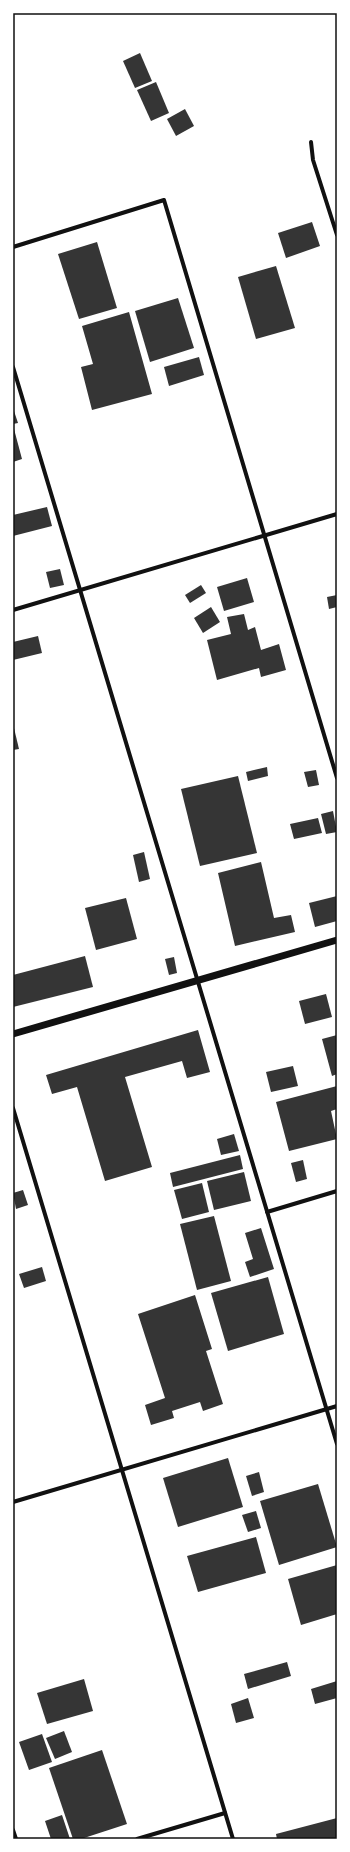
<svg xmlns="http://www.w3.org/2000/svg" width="350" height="1852" font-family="'DejaVu Sans',sans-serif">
	<rect width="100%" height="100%" fill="#fff"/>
	<g fill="#353535">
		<path d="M 140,53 L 152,81 L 135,88 L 123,61 Z"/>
		<path d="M 156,82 L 169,113 L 151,121 L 137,90 Z"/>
		<path d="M 185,109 L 194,126 L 176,136 L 167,119 Z"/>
		<path d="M 312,222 L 320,246 L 286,258 L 278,233 Z"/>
		<path d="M 97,242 L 117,308 L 79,319 L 58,254 Z"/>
		<path d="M 276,266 L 295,328 L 256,339 L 238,277 Z"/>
		<path d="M 178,298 L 194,348 L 150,362 L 135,311 Z"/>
		<path d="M 129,312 L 152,394 L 92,410 L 81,367 L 93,364 L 82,326 Z"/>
		<path d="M 199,357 L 204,375 L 169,386 L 164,367 Z"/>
		<path d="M 13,408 L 18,423 L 13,424 Z"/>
		<path d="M 14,429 L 22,459 L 13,462 L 13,430 Z"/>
		<path d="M 47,507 L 52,526 L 13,536 L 13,515 Z"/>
		<path d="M 60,569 L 64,585 L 50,588 L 46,572 Z"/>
		<path d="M 247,578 L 254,602 L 224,611 L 217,587 Z"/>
		<path d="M 201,585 L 206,593 L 190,603 L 185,595 Z"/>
		<path d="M 337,595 L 337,607 L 329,609 L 327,597 Z"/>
		<path d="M 211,607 L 220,622 L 203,633 L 194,618 Z"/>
		<path d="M 244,614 L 248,630 L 255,627 L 261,650 L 279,644 L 286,670 L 261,677 L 259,668 L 217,680 L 207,640 L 231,634 L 227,617 Z"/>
		<path d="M 38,636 L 42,653 L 13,660 L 13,642 Z"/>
		<path d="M 13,724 L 19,749 L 13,750 Z"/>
		<path d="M 267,767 L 268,776 L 248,781 L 246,772 Z"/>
		<path d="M 316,770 L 319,785 L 308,787 L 304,772 Z"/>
		<path d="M 238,776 L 257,853 L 200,866 L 181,789 Z"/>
		<path d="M 333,811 L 337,832 L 326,834 L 321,814 Z"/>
		<path d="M 318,818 L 322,833 L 294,839 L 290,824 Z"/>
		<path d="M 144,852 L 150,879 L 139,882 L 133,855 Z"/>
		<path d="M 261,862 L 274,918 L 291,915 L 295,932 L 235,946 L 218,873 Z"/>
		<path d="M 337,896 L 337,921 L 315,927 L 309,903 Z"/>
		<path d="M 126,898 L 137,939 L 96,950 L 85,908 Z"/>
		<path d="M 85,956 L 93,987 L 13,1007 L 13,975 Z"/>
		<path d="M 174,957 L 177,973 L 169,975 L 165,959 Z"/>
		<path d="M 326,994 L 332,1017 L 305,1024 L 299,1001 Z"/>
		<path d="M 198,1030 L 210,1072 L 187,1078 L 182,1061 L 125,1077 L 152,1167 L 105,1181 L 77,1087 L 52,1094 L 46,1075 Z"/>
		<path d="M 337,1035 L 337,1074 L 332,1076 L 322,1039 Z"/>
		<path d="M 293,1066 L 298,1086 L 271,1092 L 266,1072 Z"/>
		<path d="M 337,1086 L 337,1109 L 331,1111 L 337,1139 L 289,1151 L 276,1102 Z"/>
		<path d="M 234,1134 L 239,1151 L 221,1155 L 217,1139 Z"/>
		<path d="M 240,1155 L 243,1169 L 173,1187 L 170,1173 Z"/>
		<path d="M 303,1160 L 307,1179 L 296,1182 L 291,1163 Z"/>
		<path d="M 244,1172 L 251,1201 L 214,1210 L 207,1181 Z"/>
		<path d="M 202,1183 L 209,1212 L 182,1219 L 174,1190 Z"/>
		<path d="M 23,1190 L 28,1205 L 16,1209 L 13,1193 Z"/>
		<path d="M 214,1216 L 231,1281 L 197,1290 L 180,1224 Z"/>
		<path d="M 261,1228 L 274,1269 L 250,1277 L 245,1262 L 253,1259 L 245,1233 Z"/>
		<path d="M 42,1267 L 46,1281 L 24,1288 L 19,1274 Z"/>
		<path d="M 268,1277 L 284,1334 L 228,1351 L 211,1293 Z"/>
		<path d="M 195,1295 L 212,1349 L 206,1351 L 223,1404 L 203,1411 L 200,1402 L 172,1411 L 174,1418 L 151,1425 L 145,1405 L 165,1398 L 138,1314 Z"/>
		<path d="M 228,1458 L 243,1507 L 178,1527 L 163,1478 Z"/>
		<path d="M 259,1472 L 264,1492 L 252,1496 L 246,1476 Z"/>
		<path d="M 318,1484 L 337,1547 L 279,1565 L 260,1501 Z"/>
		<path d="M 256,1511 L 261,1528 L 248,1532 L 242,1515 Z"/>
		<path d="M 256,1537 L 266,1573 L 198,1592 L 187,1556 Z"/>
		<path d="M 337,1565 L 337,1614 L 301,1625 L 288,1579 Z"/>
		<path d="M 287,1662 L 291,1676 L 248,1689 L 244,1674 Z"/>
		<path d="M 84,1679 L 93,1711 L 47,1724 L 37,1693 Z"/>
		<path d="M 337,1681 L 337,1698 L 315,1704 L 311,1689 Z"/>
		<path d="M 248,1698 L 254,1718 L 236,1723 L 231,1704 Z"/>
		<path d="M 64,1731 L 72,1752 L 55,1759 L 46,1738 Z"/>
		<path d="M 42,1734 L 52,1762 L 29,1770 L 19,1742 Z"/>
		<path d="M 102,1750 L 127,1824 L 81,1839 L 73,1839 L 49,1768 Z"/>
		<path d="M 62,1815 L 70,1839 L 51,1839 L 45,1821 Z"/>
		<path d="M 337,1818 L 337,1839 L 277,1839 L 276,1834 Z"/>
	</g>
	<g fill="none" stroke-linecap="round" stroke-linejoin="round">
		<g stroke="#111" stroke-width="4">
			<path d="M 311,142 L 313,160 L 337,235"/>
			<path d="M 13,247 L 164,200 L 337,778"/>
			<path d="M 13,367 L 337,1444"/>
			<path d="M 13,610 L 337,514"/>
			<path d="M 13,1108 L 233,1839"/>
			<path d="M 267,1212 L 337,1191"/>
			<path d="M 13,1502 L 337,1406"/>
			<path d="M 13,1830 L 16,1839"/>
			<path d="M 137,1839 L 225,1813"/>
		</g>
		<path stroke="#111" stroke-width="7" d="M 13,1034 L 337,940"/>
	</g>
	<rect width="350" height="1852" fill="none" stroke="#ffffff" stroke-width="28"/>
	<rect x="14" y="14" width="322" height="1824" fill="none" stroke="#111" stroke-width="1.5"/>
</svg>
